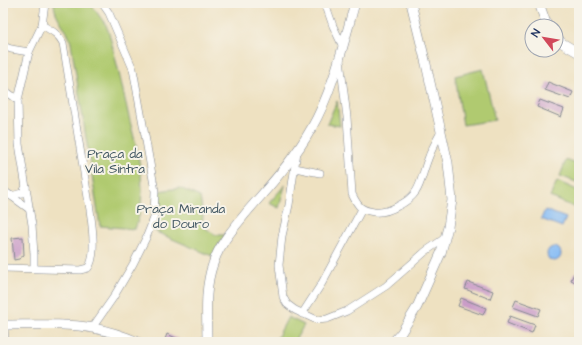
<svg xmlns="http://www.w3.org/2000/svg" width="582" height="345" font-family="'Architects Daughter',sans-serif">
	<rect width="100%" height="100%" fill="#f7f3e8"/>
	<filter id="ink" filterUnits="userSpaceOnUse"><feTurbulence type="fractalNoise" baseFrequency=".025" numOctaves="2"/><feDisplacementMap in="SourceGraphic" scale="8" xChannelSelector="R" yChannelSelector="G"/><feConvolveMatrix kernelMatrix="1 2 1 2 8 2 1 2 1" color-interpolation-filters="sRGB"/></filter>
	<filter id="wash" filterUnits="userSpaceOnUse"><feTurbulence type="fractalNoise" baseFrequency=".012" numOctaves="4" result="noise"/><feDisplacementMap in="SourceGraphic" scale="16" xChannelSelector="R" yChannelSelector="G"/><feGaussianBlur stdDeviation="0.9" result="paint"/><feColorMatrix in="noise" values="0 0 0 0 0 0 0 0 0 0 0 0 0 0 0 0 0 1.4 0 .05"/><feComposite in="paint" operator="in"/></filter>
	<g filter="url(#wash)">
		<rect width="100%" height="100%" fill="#eee1c1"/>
		<g fill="#b0ca70" stroke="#667c67">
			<path d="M 54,3 L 90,3 L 106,25 L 109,33 C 116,59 122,86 128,113 C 137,151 150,190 135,229 L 100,226 L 71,43 C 68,28 54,18 54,3 Z"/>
			<path d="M 483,69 L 495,120 L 463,125 L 455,76 Z"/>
			<path d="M 337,101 L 340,126 L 327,124 Z"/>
			<path d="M 566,160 L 579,165 L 579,183 L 560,176 Z"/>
			<path d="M 557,181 L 579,191 L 579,209 L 550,197 Z"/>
			<path d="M 285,185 L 279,208 L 269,203 Z"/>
			<path d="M 180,188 L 200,197 L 203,216 L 202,226 L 216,235 L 225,235 L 212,256 L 156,232 L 159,213 L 159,191 Z"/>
			<path d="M 288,317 L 304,325 L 294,342 L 275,342 Z"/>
		</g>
		<g fill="#86bcf5" stroke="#5076aa">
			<path d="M 545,210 L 566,218 L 562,227 L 541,219 Z"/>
			<circle cx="554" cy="254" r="7"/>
		</g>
		<g id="blocks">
			<g fill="#ca9dc8">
				<path d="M 548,82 L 573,92 L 570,99 L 545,90 Z"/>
				<path d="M 540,100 L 564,109 L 561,117 L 537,107 Z"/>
				<path d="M 23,237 L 24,255 L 19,259 L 14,260 L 12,238 Z"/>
				<path d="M 574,273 L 579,276 L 579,284 L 571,280 Z"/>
				<path d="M 468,282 L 493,291 L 490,299 L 465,289 Z"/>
				<path d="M 461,298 L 486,308 L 483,315 L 458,306 Z"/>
				<path d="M 516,300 L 541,309 L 538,316 L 513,307 Z"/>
				<path d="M 510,316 L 535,325 L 532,333 L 507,323 Z"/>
				<path d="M 167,334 L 185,342 L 164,342 Z"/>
			</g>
		</g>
	</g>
	<g filter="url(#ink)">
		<use href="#blocks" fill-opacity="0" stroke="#848890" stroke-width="1"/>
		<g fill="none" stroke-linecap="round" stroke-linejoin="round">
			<defs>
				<g id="street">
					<path d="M 325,3 L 333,26 L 343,47"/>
					<path d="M 3,46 L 11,49 L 29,52"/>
					<path d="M 340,60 L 347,117 L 352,194 C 358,207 361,210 374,212 C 383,213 391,210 398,206 C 422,194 419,182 428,159 C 431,150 436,141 441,132"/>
					<path d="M 3,89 L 18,100"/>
					<path d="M 297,152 L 289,205 L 282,236 L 279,265 L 283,297 L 287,304 L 295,310 L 317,320 L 327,319 L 347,311 L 386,286 L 426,251 L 445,238"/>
					<path d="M 295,168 L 320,173"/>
					<path d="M 3,190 L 29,209"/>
					<path d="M 11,196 L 22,193 L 26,187"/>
					<path d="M 3,268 L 80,270 L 88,268 C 97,257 92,224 90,210 L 63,43 C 58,33 50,30 42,25"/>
					<path d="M 34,268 L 34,254 L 32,225 L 19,144 L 18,100 L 29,52 L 42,25 L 45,4"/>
					<path d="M 302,314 L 322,283 L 362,209"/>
					<path d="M 4,325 L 5,342"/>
					<path d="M 92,328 L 113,298 L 133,264 L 146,238 L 154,218 L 155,191 L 133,69 L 109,13 L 102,3"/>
				</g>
				<g id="secondary">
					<path d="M 539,3 L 547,26"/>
					<path d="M 556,37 L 562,43 L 579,53"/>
					<path d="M 3,325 C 33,325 64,323 93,328 C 109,331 124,336 138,342"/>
					<path d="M 207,342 C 207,316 204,289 213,264 C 219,244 234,228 246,213 C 269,186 294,160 311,129 C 333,91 343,45 355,3"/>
					<path d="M 393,342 L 401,333 L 417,307 L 441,253 L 448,227 L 452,200 L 448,163 L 426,64 L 411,3"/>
				</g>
			</defs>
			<use href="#street" stroke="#848890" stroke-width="8"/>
			<use href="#secondary" stroke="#848890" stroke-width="10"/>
			<use href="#street" stroke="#fff" stroke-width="7"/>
			<use href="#secondary" stroke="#fff" stroke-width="9"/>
		</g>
	</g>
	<g text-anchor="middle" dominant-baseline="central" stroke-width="4" stroke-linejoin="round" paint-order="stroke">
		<g font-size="13" fill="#405662" stroke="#f7f3e8">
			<text x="115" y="154">Praça da<tspan x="115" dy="15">Vila Sintra</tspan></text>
			<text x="181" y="209">Praça Miranda<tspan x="181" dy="15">do Douro</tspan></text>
		</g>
	</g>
	<rect width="582" height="345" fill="none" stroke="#f7f3e8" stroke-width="16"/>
	<g transform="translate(544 38) rotate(301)"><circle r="19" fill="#f7f3e8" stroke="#9fa5b1"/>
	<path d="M0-3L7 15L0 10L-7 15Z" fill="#d1495b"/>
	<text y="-6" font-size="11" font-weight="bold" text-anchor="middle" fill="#1b2f5e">N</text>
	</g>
</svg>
